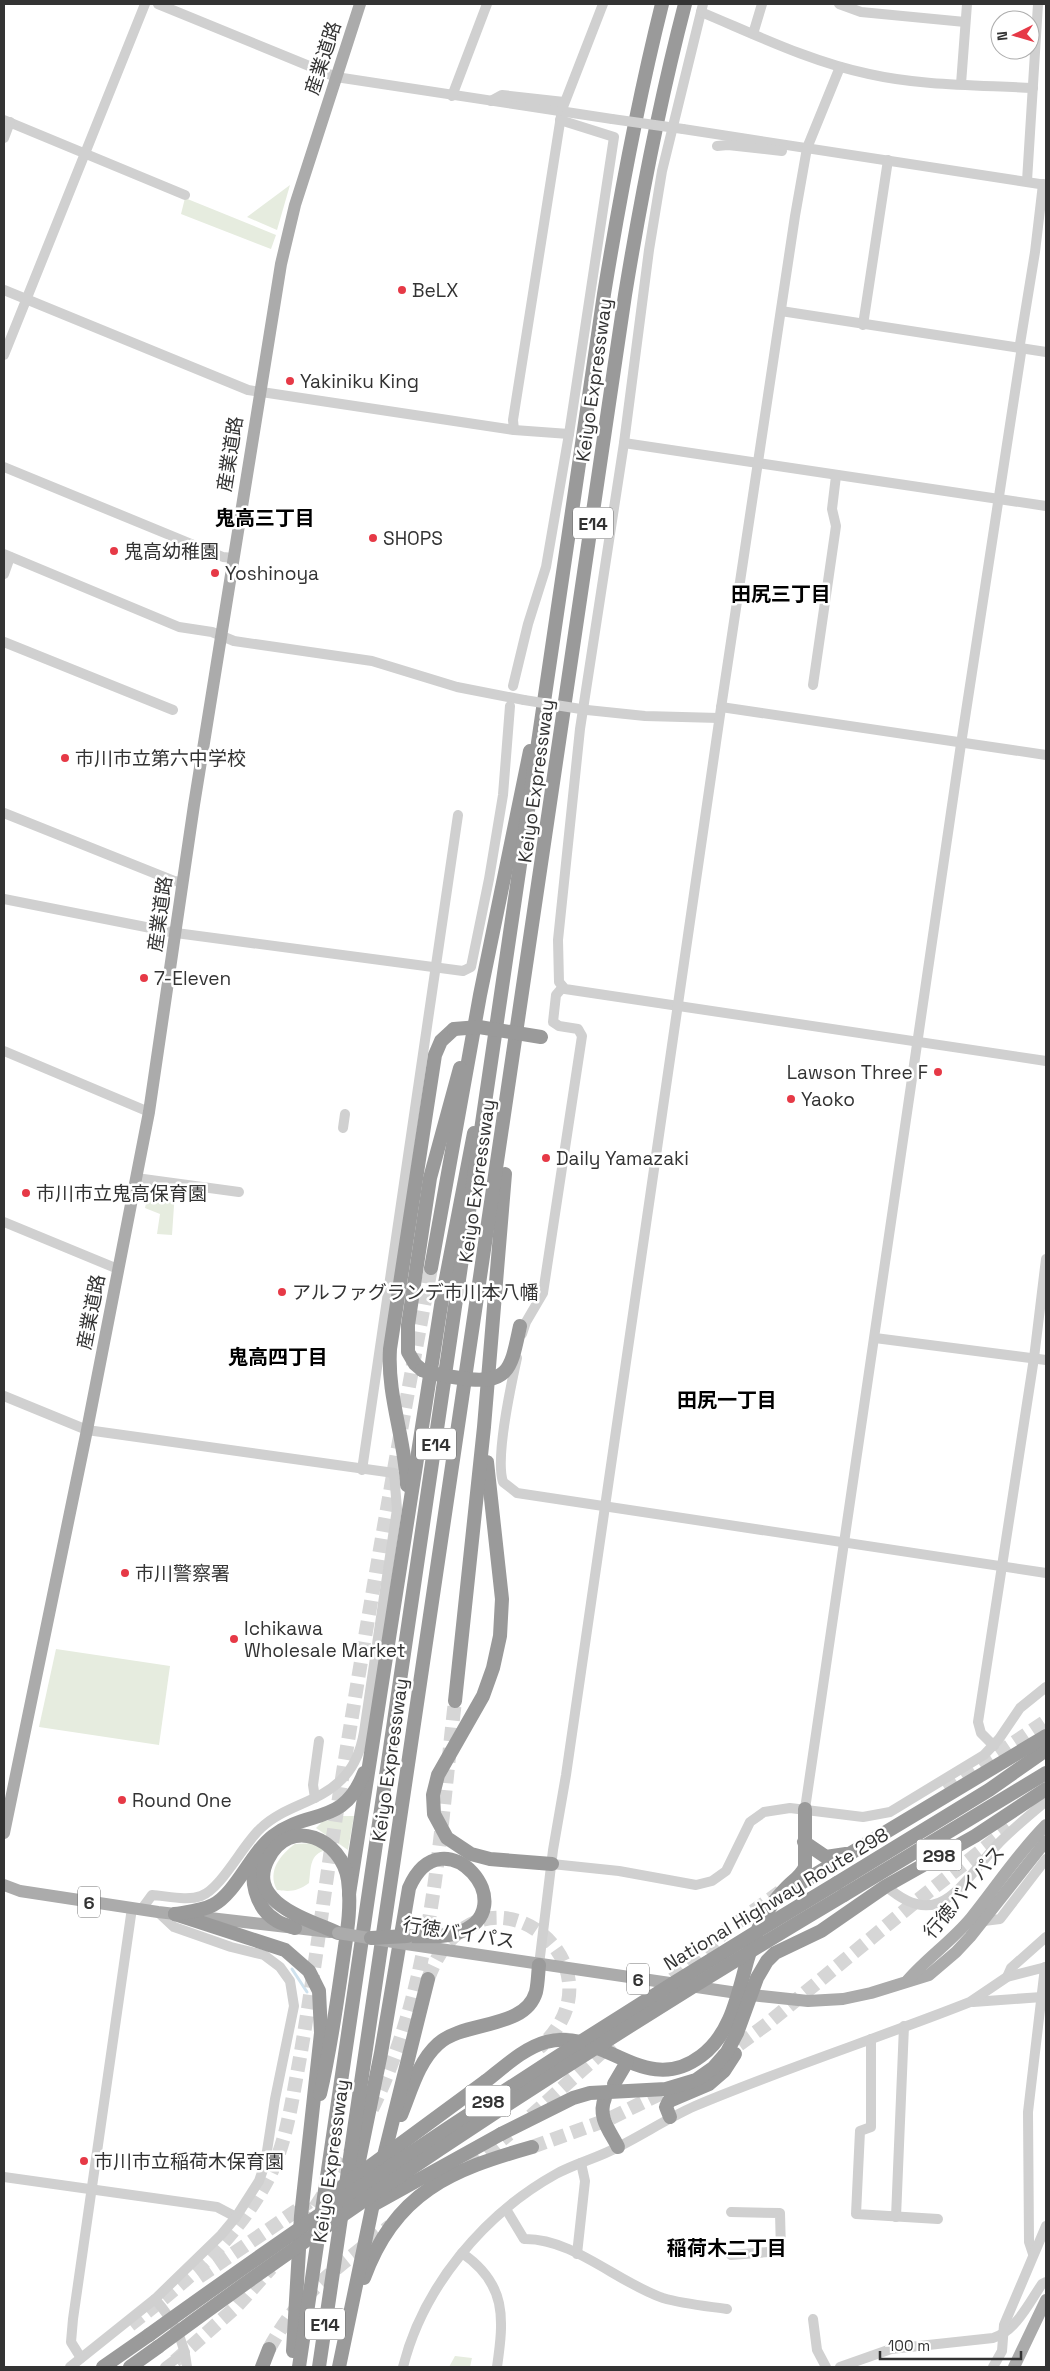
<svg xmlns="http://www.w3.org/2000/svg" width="1050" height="2371" font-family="'Space Grotesk','Noto Sans JP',sans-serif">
	<rect width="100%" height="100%" fill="#fff"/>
	<g fill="#e6ecdf">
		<path d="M 290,185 L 277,230 L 247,217 Z"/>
		<path d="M 185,198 L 276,235 L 271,249 L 181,214 Z"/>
		<path d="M 149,1189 L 175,1191 L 172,1235 L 157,1234 L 160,1214 L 145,1208 Z"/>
		<path d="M 56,1649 L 170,1666 L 159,1745 L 39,1727 Z"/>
		<path d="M 342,1816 L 354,1816 L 348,1850 L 316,1828 L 322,1822 Z"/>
		<path d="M 316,1843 L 322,1846 L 323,1851 C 309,1856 311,1870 309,1883 C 298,1891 291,1892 277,1890 C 267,1871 280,1855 295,1844 Z"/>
		<path d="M 455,2356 L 472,2358 L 470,2367 L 449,2367 Z"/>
	</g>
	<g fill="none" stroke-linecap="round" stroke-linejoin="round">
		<path stroke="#cfe2ee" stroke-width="3" d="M 292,1969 L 307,1992"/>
		<g stroke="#d6d6d6" stroke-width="14" stroke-dasharray="14 7" stroke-linecap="butt">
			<path d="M 945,1789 L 1046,1721"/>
			<path d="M 428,1979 C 477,1843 635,1964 539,2048"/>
			<path d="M 673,1979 L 727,1930 L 780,1892"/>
			<path d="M 722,2057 L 767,2024 L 909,1907 L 1010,1828"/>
			<path d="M 372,2109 C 434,1982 439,1839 455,1701"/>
			<path d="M 531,2116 L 612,2043"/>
			<path d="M 532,2147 L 607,2120 L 672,2088"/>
			<path d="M 469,2166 L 509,2134"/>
			<path d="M 304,2225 L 351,2151"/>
			<path d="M 199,2277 L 309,2202"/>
			<path d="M 130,2325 C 187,2281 238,2239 271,2173 C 287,2139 292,2100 299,2063 C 311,1995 320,1925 330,1856 C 360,1659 394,1464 431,1268"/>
			<path d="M 269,2349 C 300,2291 340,2266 390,2226"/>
			<path d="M 175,2361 L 237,2306 L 271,2268"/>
		</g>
		<g stroke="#d0d0d0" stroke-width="10">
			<path d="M 158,4 L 336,77 L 612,119"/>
			<path d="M 703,4 L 662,171 L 649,250 L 624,443 L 580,729 L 558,940 L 559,982 L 565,989 L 1046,1061"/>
			<path d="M 839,4 L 861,12 L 965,22"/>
			<path d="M 701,12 C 756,35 811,62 869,74 C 922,86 979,85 1033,88"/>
			<path d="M 753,34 L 762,4"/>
			<path d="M 961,84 L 967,4"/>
			<path d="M 452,96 L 487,4"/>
			<path d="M 491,101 L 502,95 L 564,102"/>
			<path d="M 563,107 L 603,4"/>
			<path d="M 4,120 L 185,195"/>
			<path d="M 683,129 L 1046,185"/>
			<path d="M 4,138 L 10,122"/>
			<path d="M 717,146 L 728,145 L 782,151"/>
			<path d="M 1027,181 L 1038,4"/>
			<path d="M 4,290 L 248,390 L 514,430 L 569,434"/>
			<path d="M 781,311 L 1046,352"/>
			<path d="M 863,325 L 888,160"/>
			<path d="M 4,355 L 145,4"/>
			<path d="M 514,430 L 513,420 L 561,116"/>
			<path d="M 624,443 L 1046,506"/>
			<path d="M 4,467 L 223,557 L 233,558"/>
			<path d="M 4,554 L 179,627 L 212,632 L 234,641 L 372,661 L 457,687 L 524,700"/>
			<path d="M 4,574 L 10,557"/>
			<path d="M 4,642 L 173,710"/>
			<path d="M 813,685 L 836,526 L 832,509 L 836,476"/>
			<path d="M 513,686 L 528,624 L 546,567 L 569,434 L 614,137 L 560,120"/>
			<path d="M 721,707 L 1046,755"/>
			<path d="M 587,710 L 645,716 L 719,718"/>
			<path d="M 4,813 L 174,881 L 183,882"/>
			<path d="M 4,899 L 176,933 L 463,971 L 471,967 L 489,879 L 503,795 L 510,706"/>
			<path d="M 4,1051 L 149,1112"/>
			<path d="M 343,1128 L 345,1114"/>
			<path d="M 136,1178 L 239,1192"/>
			<path d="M 4,1222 L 118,1269"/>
			<path d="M 522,1334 L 526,1322 L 543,1293 L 582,1036 L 578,1029 L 559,1026 L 553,1022 L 556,995 L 562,988"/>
			<path d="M 875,1338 L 1046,1360"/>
			<path d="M 517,1358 C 511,1385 495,1458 503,1482 L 517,1493 L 1046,1573"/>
			<path d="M 4,1396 L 87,1430 L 394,1473 L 397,1509 L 364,1732 C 361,1750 355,1766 342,1779 C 319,1803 285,1805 261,1828 C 243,1844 222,1888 201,1896 C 187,1901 167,1896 152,1895 L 141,1910"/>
			<path d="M 362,1470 L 458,815"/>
			<path d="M 994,1746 L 981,1733 L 978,1722 L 1034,1358 L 1046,1259"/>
			<path d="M 315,1798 L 313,1785 L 319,1741"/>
			<path d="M 805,1809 L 961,744 L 1021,353 L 1020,344 L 1035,252 L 1043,184"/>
			<path d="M 552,1864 L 619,1871 L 696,1885 L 712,1881 L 726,1871 L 750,1822 L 764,1812 L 790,1808 L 863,1817 L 890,1812 L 984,1755 L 999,1739 L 1020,1708 L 1046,1687"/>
			<path d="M 886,1886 C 940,1934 962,1882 997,1845 C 1012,1829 1030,1815 1046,1801"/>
			<path d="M 984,1921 L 1000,1919 L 1046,1859"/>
			<path d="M 539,1965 L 553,1850 L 566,1775 L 721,708 L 795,216 L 807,148 L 840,67"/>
			<path d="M 1007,1977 L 1011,1968 L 1046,1937"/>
			<path d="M 973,2002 L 1042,1997"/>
			<path d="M 871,2039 L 871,2127 L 860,2131 L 856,2214 L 938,2219"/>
			<path d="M 4,2177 L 217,2207 L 236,2217"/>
			<path d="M 506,2209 L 524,2239 C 573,2238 618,2283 663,2298 C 683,2304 706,2306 727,2309"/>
			<path d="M 731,2212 L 780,2213 L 781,2251 L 731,2255"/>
			<path d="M 896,2217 L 904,2026"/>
			<path d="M 462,2253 C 507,2284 504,2318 497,2367"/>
			<path d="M 577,2254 L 585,2181 L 581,2163"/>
			<path d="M 1033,2254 L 1029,2242 L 1028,2112 L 1045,1967"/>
			<path d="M 155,2299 C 173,2320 184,2339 187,2367"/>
			<path d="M 813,2319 L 817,2350 L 826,2367"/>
			<path d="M 81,2358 L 71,2342 L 73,2319 L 132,1908"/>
			<path d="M 70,2367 L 155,2299 L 221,2235 L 236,2217 L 259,2181 L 265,2164 L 275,2099 L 294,2006 L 290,1981 L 280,1967 L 264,1955 L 231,1947 L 174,1927 L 158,1912"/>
			<path d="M 165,2367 L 185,2352"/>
			<path d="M 403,2367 C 423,2287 484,2214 556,2174 C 576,2163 598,2158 618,2147 C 644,2134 668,2118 695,2106 C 785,2068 879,2038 970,2002 L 1007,1977 L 1046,1967"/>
			<path d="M 840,2367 L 891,2349 L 993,2338 C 1016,2331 1029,2303 1042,2284 L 1046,2282"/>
			<path d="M 993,2367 L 1002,2351 L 1004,2325 L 1046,2226"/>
		</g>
		<g stroke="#ababab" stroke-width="12">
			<path d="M 4,1833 L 87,1430 L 149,1112 L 194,805 L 281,264 L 295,205 L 360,4"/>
			<path d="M 4,1885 L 20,1891 L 158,1912 L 330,1932"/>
			<path d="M 406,1944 L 751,1995 L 808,2001 L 843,1999 L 871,1993 L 929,1975 L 956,1952 L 970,1937 L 1046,1841"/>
			<path d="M 908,1980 C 927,1958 952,1941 971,1918 C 996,1887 1018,1853 1046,1825"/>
			<path d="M 1014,2367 L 1046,2300"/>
		</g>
		<g stroke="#9a9a9a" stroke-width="14">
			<path d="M 431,1268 L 480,995 L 530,751"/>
			<path d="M 422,1370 L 415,1364 L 408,1352 L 408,1325 L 430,1178 L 460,1068"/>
			<path d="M 487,1462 L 502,1599 L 500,1636 L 493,1668 L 483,1696 L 438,1775 L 433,1795 L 434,1814 L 447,1838 L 471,1854 L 490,1859 L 552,1864"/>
			<path d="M 407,1485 C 405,1438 387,1396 390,1349 L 435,1055 L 441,1041 L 454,1029"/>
			<path d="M 455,1701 L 484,1427 L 505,1174"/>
			<path d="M 804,1842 L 826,1857 L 846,1854"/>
			<path d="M 258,1855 C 248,1878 255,1908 277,1921 C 282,1924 289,1926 295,1928"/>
			<path d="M 837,1883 L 989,1790 L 1046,1750"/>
			<path d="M 796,1886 L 1046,1736"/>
			<path d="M 349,1894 L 442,1299 L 474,1133"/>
			<path d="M 844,1895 L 1046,1773"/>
			<path d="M 175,1914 L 285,1950 L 309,1971 L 319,1991 L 321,2033 L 301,2216 L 293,2351"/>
			<path d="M 175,1914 C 187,1912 202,1911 213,1905 C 236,1893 251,1853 273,1836 C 309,1808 343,1827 364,1773"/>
			<path d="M 486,2081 C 504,2067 524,2048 546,2042 C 602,2026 644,2099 701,2056 C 742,2026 739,1965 761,1923 C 767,1910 777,1897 787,1887 C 794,1880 801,1876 805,1867 L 805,1809"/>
			<path d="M 614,2084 L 627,2062"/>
			<path d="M 320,2094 C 330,2052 336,2009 342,1967 C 346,1938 352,1909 348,1880 C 342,1839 290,1815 268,1859 C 245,1903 310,1920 338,1933"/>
			<path d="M 605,2098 C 597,2117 610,2131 618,2147"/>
			<path d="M 401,2115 C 411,2091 418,2062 438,2044 C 464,2020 525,2030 536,1992 C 538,1983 538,1974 539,1965"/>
			<path d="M 670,2117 L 666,2107 L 669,2101 L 709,2084 L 724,2071 L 735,2054"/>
			<path d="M 501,2134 L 573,2098 L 590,2093 L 666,2089 L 696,2080 L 713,2068 L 727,2052 L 737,2033 L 757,1978 L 767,1961 L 775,1953 L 821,1931 L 886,1886 L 975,1836 L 1046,1789"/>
			<path d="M 382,2164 L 428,1979"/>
			<path d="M 355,2180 L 381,2053 L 409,1888 C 443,1810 528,1910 457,1933 C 441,1938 423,1936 407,1936"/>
			<path d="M 364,2278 C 395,2192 451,2170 532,2147"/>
			<path d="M 103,2367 L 149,2335"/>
			<path d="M 130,2367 L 158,2347"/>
			<path d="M 262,2367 L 269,2349"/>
			<path d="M 299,2367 L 604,294 C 620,196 638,100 662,4"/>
			<path d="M 319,2367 L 625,295 C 641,197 660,100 685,4"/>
			<path d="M 339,2367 L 375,2194"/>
		</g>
		<g stroke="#d0d0d0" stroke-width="10">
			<path d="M 612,119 L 683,129"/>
			<path d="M 524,700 L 587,710"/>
		</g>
		<path stroke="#ababab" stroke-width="12" d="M 338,1933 L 406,1944"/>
		<g stroke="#9a9a9a" stroke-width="14">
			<path d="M 454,1029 L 479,1027 L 541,1037"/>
			<path d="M 422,1370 C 434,1375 448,1376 460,1378 C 510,1386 511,1368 520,1326"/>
			<path d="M 371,1938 L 407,1936"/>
			<path d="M 327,2198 L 486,2081"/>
			<path d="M 373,2205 L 501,2134"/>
			<path d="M 149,2335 C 372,2174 602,2024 837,1883"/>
			<path d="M 158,2347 C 378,2184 609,2035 844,1895"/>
		</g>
	</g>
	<g fill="#e63946" stroke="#fff" stroke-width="2">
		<circle cx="402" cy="290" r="5"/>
		<circle cx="290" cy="381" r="5"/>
		<circle cx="373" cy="538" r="5"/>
		<circle cx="114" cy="551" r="5"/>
		<circle cx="215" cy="573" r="5"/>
		<circle cx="65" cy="758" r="5"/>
		<circle cx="144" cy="978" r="5"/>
		<circle cx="938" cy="1072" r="5"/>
		<circle cx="791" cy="1099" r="5"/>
		<circle cx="546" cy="1158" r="5"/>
		<circle cx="26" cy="1193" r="5"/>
		<circle cx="282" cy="1292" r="5"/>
		<circle cx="125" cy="1573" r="5"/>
		<circle cx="234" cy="1639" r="5"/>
		<circle cx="122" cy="1800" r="5"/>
		<circle cx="84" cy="2161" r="5"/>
	</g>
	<g text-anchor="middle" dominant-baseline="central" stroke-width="5" stroke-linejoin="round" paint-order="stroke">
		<g fill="#fff" stroke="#707070" stroke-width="1">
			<rect x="573" y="507.5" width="40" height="31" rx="4"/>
			<rect x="416" y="1428.5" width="40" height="31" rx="4"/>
			<rect x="916.5" y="1839.5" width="45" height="31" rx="4"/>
			<rect x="78" y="1886.5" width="22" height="31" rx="4"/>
			<rect x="627" y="1963.5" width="22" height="31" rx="4"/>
			<rect x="465.5" y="2085.5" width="45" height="31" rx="4"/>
			<rect x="305" y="2308.5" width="40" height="31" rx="4"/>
		</g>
		<g font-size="18" font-weight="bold" fill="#333">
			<text x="593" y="523">E14</text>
			<text x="436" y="1444">E14</text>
			<text x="939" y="1855">298</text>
			<text x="89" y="1902">6</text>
			<text x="638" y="1979">6</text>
			<text x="488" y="2101">298</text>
			<text x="325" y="2324">E14</text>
		</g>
		<g font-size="19" fill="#333" stroke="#fff">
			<text transform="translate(323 58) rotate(-72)">産業道路</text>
			<text transform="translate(594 380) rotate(-82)">Keiyo Expressway</text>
			<text transform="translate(230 454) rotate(-81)">産業道路</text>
			<text transform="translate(536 781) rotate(-82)">Keiyo Expressway</text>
			<text transform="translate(160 914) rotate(-82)">産業道路</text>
			<text transform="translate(477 1181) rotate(-82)">Keiyo Expressway</text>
			<text transform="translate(91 1312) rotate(-79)">産業道路</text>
			<text transform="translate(390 1760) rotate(-82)">Keiyo Expressway</text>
			<text transform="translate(964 1892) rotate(-50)">行徳バイパス</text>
			<text transform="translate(776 1899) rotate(-31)">National Highway Route 298</text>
			<text transform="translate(459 1933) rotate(9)">行徳バイパス</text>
			<text transform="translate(331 2161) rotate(-82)">Keiyo Expressway</text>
		</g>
		<g font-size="19" fill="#333" stroke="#fff" text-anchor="start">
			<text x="412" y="290">BeLX</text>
			<text x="300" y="381">Yakiniku King</text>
			<text x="383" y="538">SHOPS</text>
			<text x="124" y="551">鬼高幼稚園</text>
			<text x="225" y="573">Yoshinoya</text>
			<text x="75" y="758">市川市立第六中学校</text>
			<text x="154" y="978">7-Eleven</text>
			<text x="928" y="1072" text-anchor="end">Lawson Three F</text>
			<text x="801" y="1099">Yaoko</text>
			<text x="556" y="1158">Daily Yamazaki</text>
			<text x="36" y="1193">市川市立鬼高保育園</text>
			<text x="292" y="1292">アルファグランデ市川本八幡</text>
			<text x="135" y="1573">市川警察署</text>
			<text x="244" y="1628">Ichikawa<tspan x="244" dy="22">Wholesale Market</tspan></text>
			<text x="132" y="1800">Round One</text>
			<text x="94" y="2161">市川市立稲荷木保育園</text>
		</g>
		<g font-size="20" font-weight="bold" fill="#000" stroke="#fff">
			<text x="265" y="518">鬼高三丁目</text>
			<text x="781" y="594">田尻三丁目</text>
			<text x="278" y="1357">鬼高四丁目</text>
			<text x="727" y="1400">田尻一丁目</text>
			<text x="727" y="2248">稲荷木二丁目</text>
		</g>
	</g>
	<rect width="1050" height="2371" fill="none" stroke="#333333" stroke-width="10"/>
	<g transform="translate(1015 35) rotate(265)"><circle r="24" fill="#ffffff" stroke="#adadad"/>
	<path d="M0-4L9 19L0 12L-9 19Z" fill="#e63946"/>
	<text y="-8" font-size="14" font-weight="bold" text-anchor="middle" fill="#333333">N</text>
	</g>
	<path d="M880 2351v8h141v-8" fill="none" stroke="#333333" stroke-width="2.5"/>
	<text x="888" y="2351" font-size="15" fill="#333333" stroke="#ffffff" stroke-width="4" paint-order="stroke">100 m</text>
</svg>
